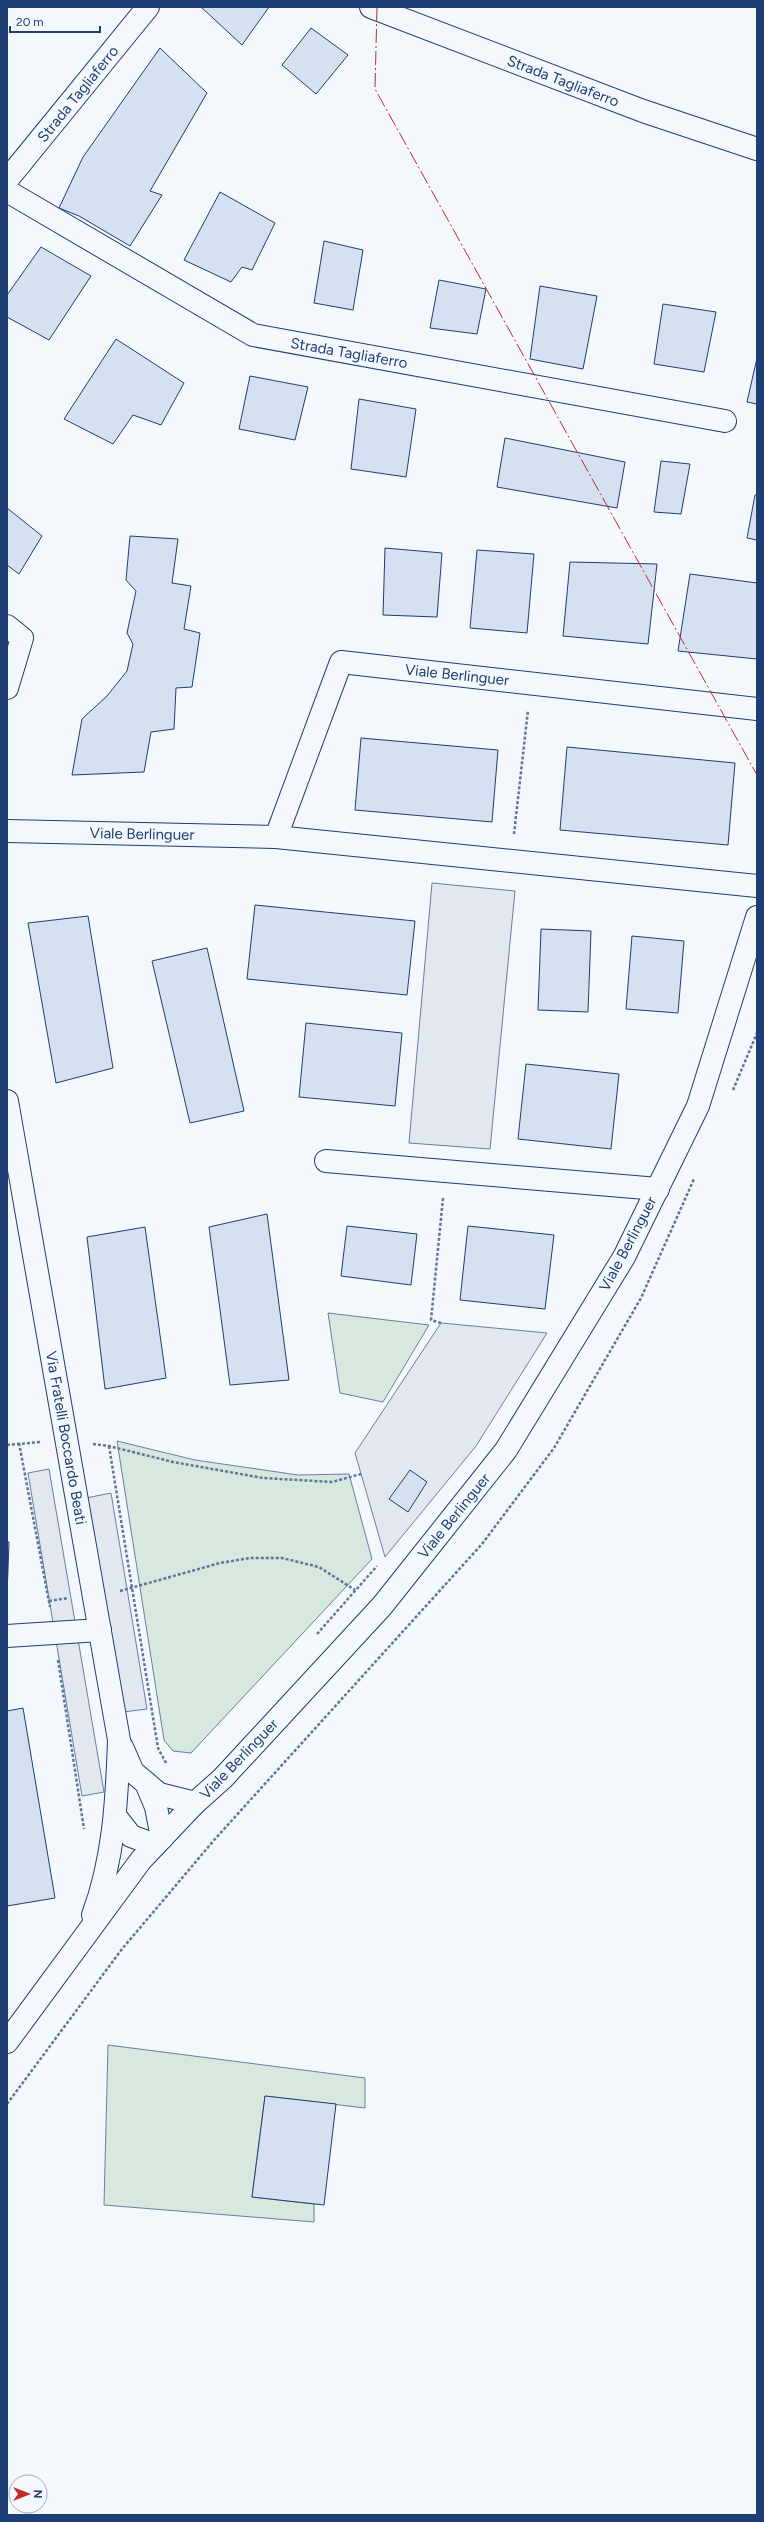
<svg xmlns="http://www.w3.org/2000/svg" width="764" height="2522" font-family="Figtree,sans-serif">
	<rect width="100%" height="100%" fill="#f4f7fb"/>
	<g fill="#d7e8df" stroke="#687fa3">
		<path d="M 328,1313 L 429,1325 L 383,1402 L 340,1393 Z"/>
		<path d="M 117,1441 L 195,1460 L 298,1475 L 349,1474 L 372,1559 L 191,1753 L 173,1751 L 164,1740 Z"/>
		<path d="M 108,2045 L 365,2078 L 365,2108 L 265,2096 L 252,2197 L 314,2204 L 314,2222 L 104,2205 Z"/>
	</g>
	<g fill="#e3e8f0" stroke="#687fa3">
		<path d="M 432,883 L 515,891 L 490,1149 L 409,1143 Z"/>
		<path d="M 441,1323 L 547,1333 L 476,1446 L 385,1557 L 355,1453 Z"/>
		<path d="M 49,1469 L 104,1792 L 82,1796 L 28,1473 Z"/>
		<path d="M 111,1493 L 147,1709 L 123,1712 L 86,1498 Z"/>
	</g>
	<g fill="#d5e0f0" stroke="#1d3f73">
		<path d="M 201,7 L 269,7 L 242,45 Z"/>
		<path d="M 311,28 L 348,55 L 316,94 L 282,65 Z"/>
		<path d="M 160,48 L 207,93 L 150,191 L 162,195 L 130,246 L 79,216 L 59,208 L 83,157 Z"/>
		<path d="M 220,192 L 275,223 L 252,270 L 242,267 L 231,282 L 184,260 Z"/>
		<path d="M 324,241 L 363,250 L 353,310 L 314,303 Z"/>
		<path d="M 41,247 L 91,276 L 49,340 L 7,317 L 7,295 Z"/>
		<path d="M 439,280 L 486,289 L 477,334 L 430,328 Z"/>
		<path d="M 540,286 L 597,296 L 583,369 L 530,359 Z"/>
		<path d="M 663,304 L 716,312 L 704,372 L 654,364 Z"/>
		<path d="M 116,339 L 184,383 L 161,425 L 133,415 L 113,444 L 64,419 Z"/>
		<path d="M 757,358 L 757,404 L 747,402 Z"/>
		<path d="M 250,376 L 308,387 L 295,440 L 239,429 Z"/>
		<path d="M 359,399 L 416,409 L 406,477 L 351,469 Z"/>
		<path d="M 505,438 L 625,462 L 617,508 L 497,487 Z"/>
		<path d="M 661,461 L 690,464 L 681,514 L 654,512 Z"/>
		<path d="M 755,495 L 757,495 L 757,540 L 747,538 Z"/>
		<path d="M 7,508 L 42,536 L 19,574 L 7,565 Z"/>
		<path d="M 130,536 L 178,539 L 172,583 L 191,586 L 184,629 L 200,633 L 192,687 L 176,688 L 174,729 L 151,732 L 144,772 L 72,775 L 82,719 L 107,696 L 127,671 L 133,644 L 127,633 L 136,591 L 126,580 Z"/>
		<path d="M 385,548 L 442,553 L 437,617 L 383,615 Z"/>
		<path d="M 477,550 L 534,554 L 527,633 L 470,628 Z"/>
		<path d="M 570,562 L 657,564 L 648,644 L 563,636 Z"/>
		<path d="M 690,574 L 757,583 L 757,659 L 678,651 Z"/>
		<path d="M 361,738 L 498,750 L 492,822 L 355,810 Z"/>
		<path d="M 567,747 L 735,763 L 728,845 L 560,830 Z"/>
		<path d="M 255,905 L 415,921 L 407,995 L 247,979 Z"/>
		<path d="M 88,916 L 113,1068 L 56,1083 L 28,923 Z"/>
		<path d="M 541,929 L 591,931 L 588,1012 L 538,1010 Z"/>
		<path d="M 632,936 L 684,941 L 678,1013 L 626,1009 Z"/>
		<path d="M 207,948 L 244,1111 L 190,1123 L 152,961 Z"/>
		<path d="M 306,1023 L 402,1033 L 395,1106 L 299,1097 Z"/>
		<path d="M 526,1064 L 619,1074 L 611,1149 L 518,1139 Z"/>
		<path d="M 267,1214 L 289,1380 L 230,1385 L 209,1227 Z"/>
		<path d="M 347,1226 L 417,1234 L 411,1285 L 341,1276 Z"/>
		<path d="M 468,1226 L 554,1235 L 545,1309 L 460,1300 Z"/>
		<path d="M 145,1227 L 166,1378 L 105,1389 L 87,1237 Z"/>
		<path d="M 410,1470 L 427,1482 L 408,1512 L 389,1499 Z"/>
		<path d="M 7,1542 L 9,1542 L 7,1596 Z"/>
		<path d="M 23,1708 L 55,1898 L 7,1906 L 7,1711 Z"/>
		<path d="M 265,2096 L 336,2104 L 324,2205 L 252,2197 Z"/>
	</g>
	<g fill="none" stroke-linecap="round" stroke-linejoin="round">
		<defs>
			<g id="minor">
				<path d="M 371,7 L 643,111 L 757,149"/>
				<path d="M 7,180 L 148,7"/>
				<path d="M 7,191 L 253,335 L 725,421"/>
				<path d="M 7,626 L 22,638 L 7,688"/>
				<path d="M 7,831 L 276,837 L 757,886"/>
				<path d="M 276,837 L 341,662 L 757,709"/>
				<path d="M 7,1101 L 119,1740 C 117,1799 114,1859 93,1915"/>
				<path d="M 326,1161 L 658,1189"/>
				<path d="M 7,1636 L 100,1630"/>
				<path d="M 122,1747 L 133,1772 L 159,1794 L 195,1803"/>
				<path d="M 146,1783 L 156,1807 L 162,1838"/>
				<path d="M 116,1817 L 131,1836 L 155,1845"/>
				<path d="M 7,2042 L 141,1860 L 195,1803 L 223,1778 L 382,1606 L 506,1450 L 624,1257 L 698,1106 L 757,917"/>
			</g>
		</defs>
		<use href="#minor" stroke="#1d3f73" stroke-width="24"/>
		<g stroke="#5e769c" stroke-width="2.5" stroke-dasharray="3 2" stroke-linecap="butt">
			<path d="M 514,834 L 528,710"/>
			<path d="M 733,1090 L 757,1033"/>
			<path d="M 441,1323 L 431,1320 L 443,1198"/>
			<path d="M 19,1443 L 50,1607"/>
			<path d="M 93,1444 L 109,1446 L 173,1462 L 263,1478 L 332,1482 L 361,1474"/>
			<path d="M 7,1445 L 40,1442"/>
			<path d="M 109,1446 L 158,1748 L 166,1763"/>
			<path d="M 120,1591 L 220,1563 L 250,1558 L 282,1558 L 319,1567 L 355,1590"/>
			<path d="M 49,1601 L 68,1598"/>
			<path d="M 317,1634 L 377,1566"/>
			<path d="M 58,1660 L 84,1829"/>
			<path d="M 7,2104 L 122,1949 L 215,1839 L 482,1544 L 554,1448 L 641,1298 L 694,1179"/>
		</g>
		<use href="#minor" stroke="#f4f7fb" stroke-width="22"/>
		<path stroke="#c62828" stroke-width="1" stroke-dasharray="14 3 2 3" stroke-linecap="butt" d="M 377,7 L 375,89 L 757,775"/>
	</g>
	<g text-anchor="middle" dominant-baseline="central" stroke-width="3" stroke-linejoin="round" paint-order="stroke">
		<g font-size="15" fill="#1d3f73" stroke="#f4f7fb">
			<text transform="translate(563 81) rotate(21)">Strada Tagliaferro</text>
			<text transform="translate(78 94) rotate(-51)">Strada Tagliaferro</text>
			<text transform="translate(349 353) rotate(10)">Strada Tagliaferro</text>
			<text transform="translate(457 675) rotate(6)">Viale Berlinguer</text>
			<text transform="translate(142 834) rotate(1)">Viale Berlinguer</text>
			<text transform="translate(628 1244) rotate(-62)">Viale Berlinguer</text>
			<text transform="translate(66 1438) rotate(80)">Via Fratelli Boccardo Beati</text>
			<text transform="translate(454 1516) rotate(-51)">Viale Berlinguer</text>
			<text transform="translate(239 1759) rotate(-46)">Viale Berlinguer</text>
		</g>
	</g>
	<rect width="764" height="2522" fill="none" stroke="#1d3f73" stroke-width="16"/>
	<g transform="translate(28 2494) rotate(90)"><circle r="19" fill="#f4f7fb" stroke="#9eadc5"/>
	<path d="M0-3L7 15L0 10L-7 15Z" fill="#c62828"/>
	<text y="-6" font-size="11" font-weight="bold" text-anchor="middle" fill="#1d3f73">N</text>
	</g>
	<path d="M10 26v6h90v-6" fill="none" stroke="#1d3f73" stroke-width="2"/>
	<text x="16" y="26" font-size="12" fill="#1d3f73" stroke="#f4f7fb" stroke-width="3" paint-order="stroke">20 m</text>
</svg>
